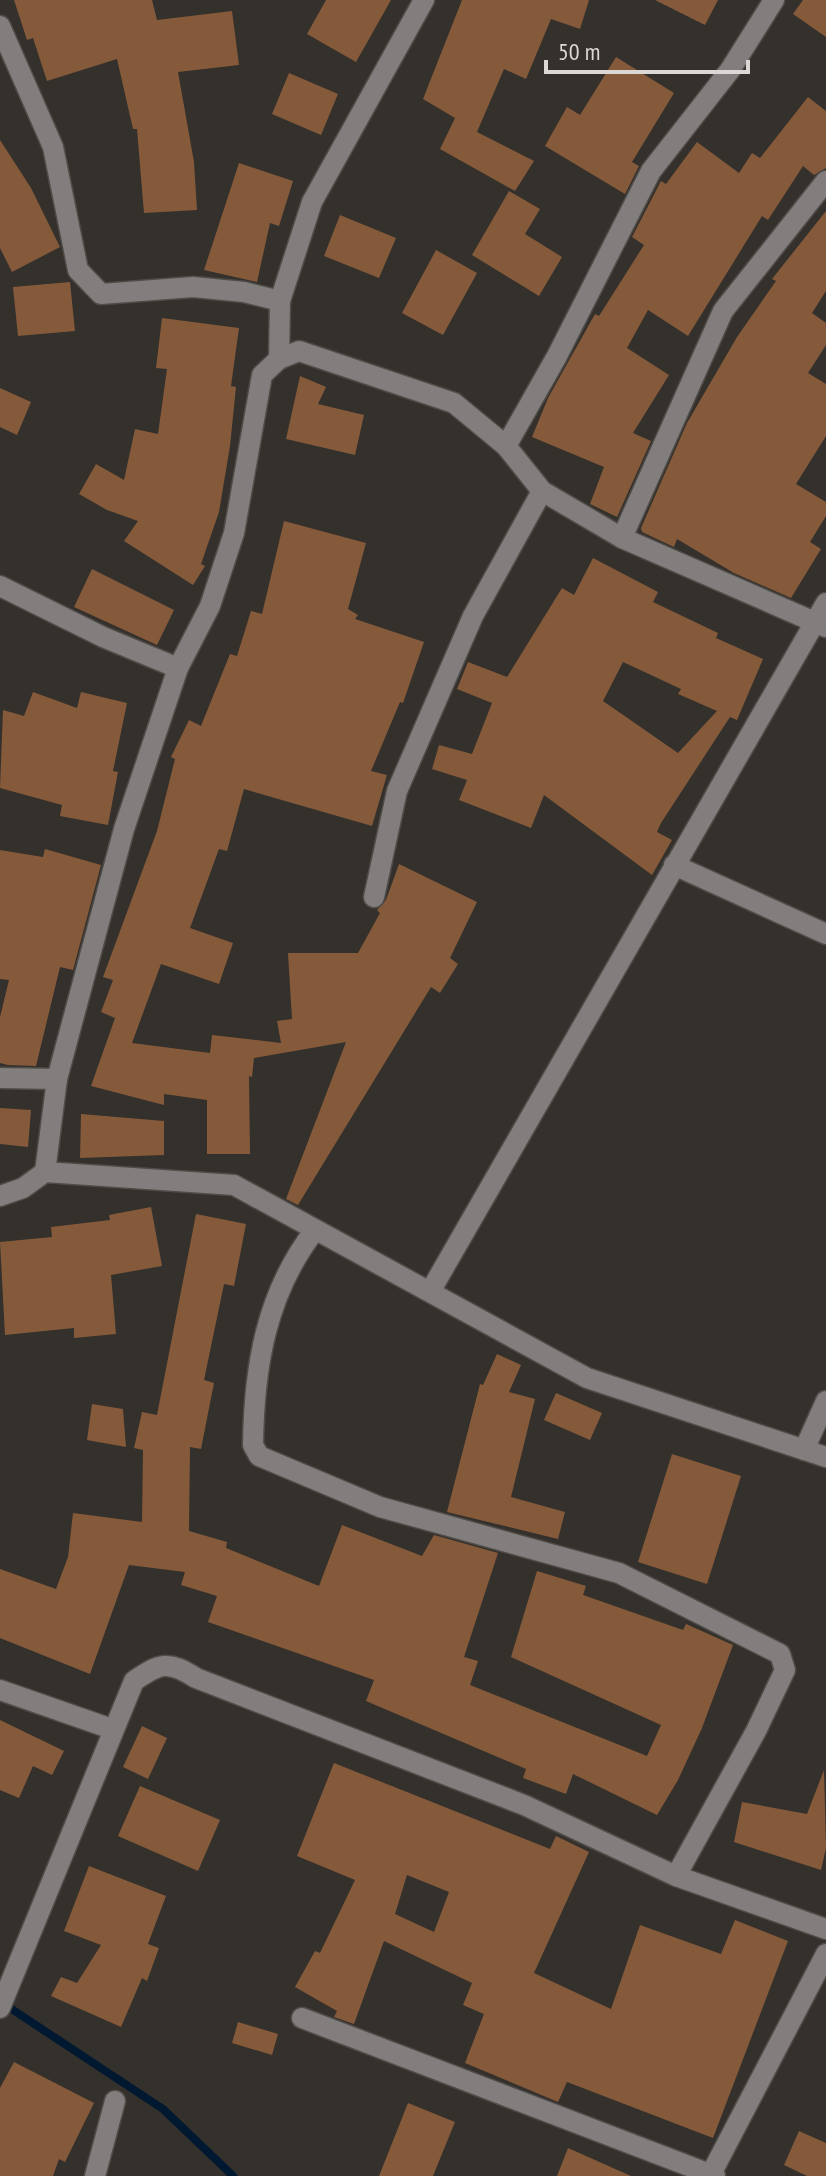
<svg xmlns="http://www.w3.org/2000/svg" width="826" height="2176" font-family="'PT Sans Narrow',sans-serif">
	<rect width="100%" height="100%" fill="#34302c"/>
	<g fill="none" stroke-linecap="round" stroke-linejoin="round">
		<path stroke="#001931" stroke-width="8" d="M 4,2004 L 163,2109 L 233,2176"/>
	</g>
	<g fill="#855a3a" fill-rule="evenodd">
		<path d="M 14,0 L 152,0 L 157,20 L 232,11 L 239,65 L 178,72 L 194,162 L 197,210 L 144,213 L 137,129 L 133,129 L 117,59 L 47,81 L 33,38 L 27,40 Z"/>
		<path d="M 326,0 L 391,0 L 356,62 L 307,34 Z"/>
		<path d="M 462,0 L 589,0 L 580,29 L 551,19 L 526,79 L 504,69 L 477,132 L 534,161 L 515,191 L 440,149 L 455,118 L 423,99 Z"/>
		<path d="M 655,0 L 718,0 L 705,25 Z"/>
		<path d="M 803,0 L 826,0 L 826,37 L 793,14 Z"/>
		<path d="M 616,57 L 674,93 L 632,162 L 639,166 L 625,194 L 545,146 L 567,107 L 580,115 Z"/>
		<path d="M 289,73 L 338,94 L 321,135 L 272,114 Z"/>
		<path d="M 808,97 L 826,111 L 826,168 L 814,175 L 803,166 L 768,220 L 762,216 L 688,336 L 648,310 L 627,348 L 669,375 L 633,433 L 651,441 L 617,517 L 590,504 L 604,467 L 532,437 L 548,398 L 595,314 L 599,316 L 644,245 L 632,237 L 661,181 L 666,184 L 697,142 L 739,173 L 752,153 L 760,158 Z"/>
		<path d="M 0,140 L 31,188 L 60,247 L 12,272 L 0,248 Z"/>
		<path d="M 239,163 L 293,181 L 279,226 L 270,223 L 257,282 L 204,270 Z"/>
		<path d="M 509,191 L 540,209 L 525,234 L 562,257 L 539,296 L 472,255 Z"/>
		<path d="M 826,211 L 826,291 L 812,313 L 826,323 L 826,345 L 808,373 L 826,384 L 826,436 L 796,484 L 826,502 L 826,516 L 810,542 L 821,549 L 791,598 L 734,573 L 677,539 L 674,547 L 642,532 L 641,528 L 687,423 L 737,337 L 776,281 L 772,279 Z"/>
		<path d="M 340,215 L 396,238 L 379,278 L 324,256 Z"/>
		<path d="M 436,250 L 477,273 L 443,335 L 402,313 Z"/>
		<path d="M 70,282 L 75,331 L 18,336 L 13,287 Z"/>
		<path d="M 162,318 L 239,328 L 231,386 L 236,387 L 230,446 L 219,512 L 201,564 L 205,566 L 193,585 L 124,541 L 138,521 L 107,510 L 79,494 L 96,464 L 124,480 L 135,429 L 158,434 L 167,369 L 156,368 Z"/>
		<path d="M 300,376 L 326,387 L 318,404 L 364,415 L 355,455 L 286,439 Z"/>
		<path d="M 0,388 L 31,402 L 17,435 L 0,427 Z"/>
		<path d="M 284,521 L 366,543 L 348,609 L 358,615 L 355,619 L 424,642 L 403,703 L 400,702 L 371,771 L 387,775 L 372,826 L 244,789 L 227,851 L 219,849 L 190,928 L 233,943 L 219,984 L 161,964 L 132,1043 L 210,1053 L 212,1035 L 281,1043 L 277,1021 L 292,1019 L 288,953 L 358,953 L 380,913 L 377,910 L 386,900 L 399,864 L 477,902 L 450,958 L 458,964 L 440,993 L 431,987 L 298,1205 L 286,1199 L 346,1042 L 254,1058 L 252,1077 L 249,1076 L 250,1154 L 207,1154 L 207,1100 L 164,1094 L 164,1105 L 91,1086 L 115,1018 L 101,1012 L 113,980 L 103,977 L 157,831 L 175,759 L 171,757 L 189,720 L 201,726 L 230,654 L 237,656 L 251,611 L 262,614 Z"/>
		<path d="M 593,558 L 658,592 L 653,602 L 718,633 L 716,638 L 763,659 L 737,720 L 730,717 L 661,823 L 657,832 L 672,840 L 652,875 L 544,795 L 531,828 L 459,800 L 467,780 L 432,769 L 439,745 L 472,754 L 492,703 L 457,689 L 468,662 L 507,677 L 562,588 L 574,595 ZM 623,662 L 681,689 L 678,694 L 717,711 L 678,753 L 603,701 Z"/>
		<path d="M 92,569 L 174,610 L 157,645 L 74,607 Z"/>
		<path d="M 33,692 L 77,708 L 81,692 L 127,703 L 113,771 L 118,772 L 108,825 L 60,816 L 62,805 L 0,788 L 3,710 L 24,716 Z"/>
		<path d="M 45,849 L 101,865 L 73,970 L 60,967 L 36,1066 L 8,1065 L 0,1063 L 0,1017 L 9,980 L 0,979 L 0,850 L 43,857 Z"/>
		<path d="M 0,1108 L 31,1110 L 28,1147 L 0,1144 Z"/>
		<path d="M 81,1114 L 164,1121 L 164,1155 L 80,1158 Z"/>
		<path d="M 151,1207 L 162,1266 L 111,1275 L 116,1334 L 74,1338 L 74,1328 L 5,1335 L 0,1242 L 52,1237 L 51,1227 L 110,1220 L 109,1215 Z"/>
		<path d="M 196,1214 L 246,1224 L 234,1286 L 224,1284 L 204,1380 L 214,1383 L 201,1449 L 190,1447 L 189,1531 L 227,1542 L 226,1548 L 319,1586 L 342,1525 L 422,1556 L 434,1535 L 498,1553 L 464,1657 L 478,1661 L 470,1685 L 647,1756 L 661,1725 L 511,1657 L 537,1571 L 586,1586 L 583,1595 L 683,1630 L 686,1624 L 733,1645 L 702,1728 L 678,1780 L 657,1815 L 573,1774 L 566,1794 L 523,1778 L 526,1769 L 366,1701 L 374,1680 L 208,1622 L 217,1596 L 181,1585 L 185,1572 L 129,1565 L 90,1674 L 0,1638 L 0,1569 L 56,1589 L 68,1557 L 73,1513 L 142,1522 L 143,1450 L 134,1448 L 142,1412 L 157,1415 Z"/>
		<path d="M 497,1354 L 521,1365 L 509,1392 L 535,1399 L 511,1497 L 565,1512 L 558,1539 L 447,1512 L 480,1384 L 483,1385 Z"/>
		<path d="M 556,1393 L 602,1413 L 590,1440 L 544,1420 Z"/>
		<path d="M 92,1404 L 123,1409 L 126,1447 L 87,1440 Z"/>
		<path d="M 672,1454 L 741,1476 L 707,1584 L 638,1562 Z"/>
		<path d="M 0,1720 L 64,1751 L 52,1775 L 33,1766 L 19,1798 L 0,1790 Z"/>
		<path d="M 142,1726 L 167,1738 L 148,1779 L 123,1767 Z"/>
		<path d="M 334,1763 L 550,1849 L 556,1836 L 589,1852 L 534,1973 L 611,2009 L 640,1925 L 721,1954 L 735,1920 L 788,1941 L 713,2138 L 567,2082 L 558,2102 L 465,2063 L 484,2014 L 463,2005 L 472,1983 L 384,1941 L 354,2024 L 334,2017 L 337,2011 L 295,1987 L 315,1951 L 320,1953 L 355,1880 L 297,1856 ZM 407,1875 L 449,1892 L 434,1932 L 395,1914 Z"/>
		<path d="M 824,1770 L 826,1848 L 821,1870 L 734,1842 L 742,1802 L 807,1814 Z"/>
		<path d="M 140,1786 L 220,1820 L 198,1871 L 118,1836 Z"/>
		<path d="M 89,1866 L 166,1896 L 148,1944 L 159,1948 L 147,1981 L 142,1978 L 121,2027 L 51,1996 L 61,1977 L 77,1983 L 101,1945 L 64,1931 Z"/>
		<path d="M 238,2022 L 278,2034 L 272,2055 L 232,2043 Z"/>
		<path d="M 14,2062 L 94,2103 L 65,2162 L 59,2159 L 53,2176 L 0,2176 L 0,2088 Z"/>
		<path d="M 408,2103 L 455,2122 L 433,2176 L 379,2176 Z"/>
		<path d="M 799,2131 L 826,2143 L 826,2176 L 807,2176 L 784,2165 Z"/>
		<path d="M 568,2148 L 631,2176 L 557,2176 Z"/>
	</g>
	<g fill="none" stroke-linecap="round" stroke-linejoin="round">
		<defs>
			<g id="minor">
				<path d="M 0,26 L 53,147 L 78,270 L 101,294 L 193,287 L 244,292 L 280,301"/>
				<path d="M 279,359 L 280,301 L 312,202 L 424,0"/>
				<path d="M 506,446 L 557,356 L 651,171 L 730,70 L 774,0"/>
				<path d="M 622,538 L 723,311 L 826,181"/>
				<path d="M 0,586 L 103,637 L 178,668"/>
				<path d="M 674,865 L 826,934"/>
				<path d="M 374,897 L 397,791 L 473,616 L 542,491"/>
				<path d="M 0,1078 L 57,1079"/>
				<path d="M 45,1172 L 57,1079 L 124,829 L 178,668 L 210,606 L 234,533 L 262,375 L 279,359 L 299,351 L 454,403 L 506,446 L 542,491 L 622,538 L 826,627"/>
				<path d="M 0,1196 L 23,1188 L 45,1172 L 234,1185 L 587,1378 L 826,1457"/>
				<path d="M 315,1230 C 266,1293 254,1367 253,1445 L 259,1456 L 380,1507 L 619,1573 L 780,1654 L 785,1670 L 756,1731 L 676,1876"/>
				<path d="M 431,1290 L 826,603"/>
				<path d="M 804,1450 L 826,1401"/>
				<path d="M 0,1690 L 112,1729"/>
				<path d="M 0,2008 L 134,1681 C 160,1663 168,1660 196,1678 L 524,1805 L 676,1876 L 826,1929"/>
				<path d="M 302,2018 L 715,2176"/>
				<path d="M 711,2174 L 826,1954"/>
				<path d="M 95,2176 L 115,2101"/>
			</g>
		</defs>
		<use href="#minor" stroke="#4f4b47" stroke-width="23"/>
		<use href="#minor" stroke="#817e7d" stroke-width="20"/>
	</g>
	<path d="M546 60v12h202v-12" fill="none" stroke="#dad7d5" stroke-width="4"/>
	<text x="558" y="60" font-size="24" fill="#dad7d5" stroke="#34302c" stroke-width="6" paint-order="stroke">50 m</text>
</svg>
